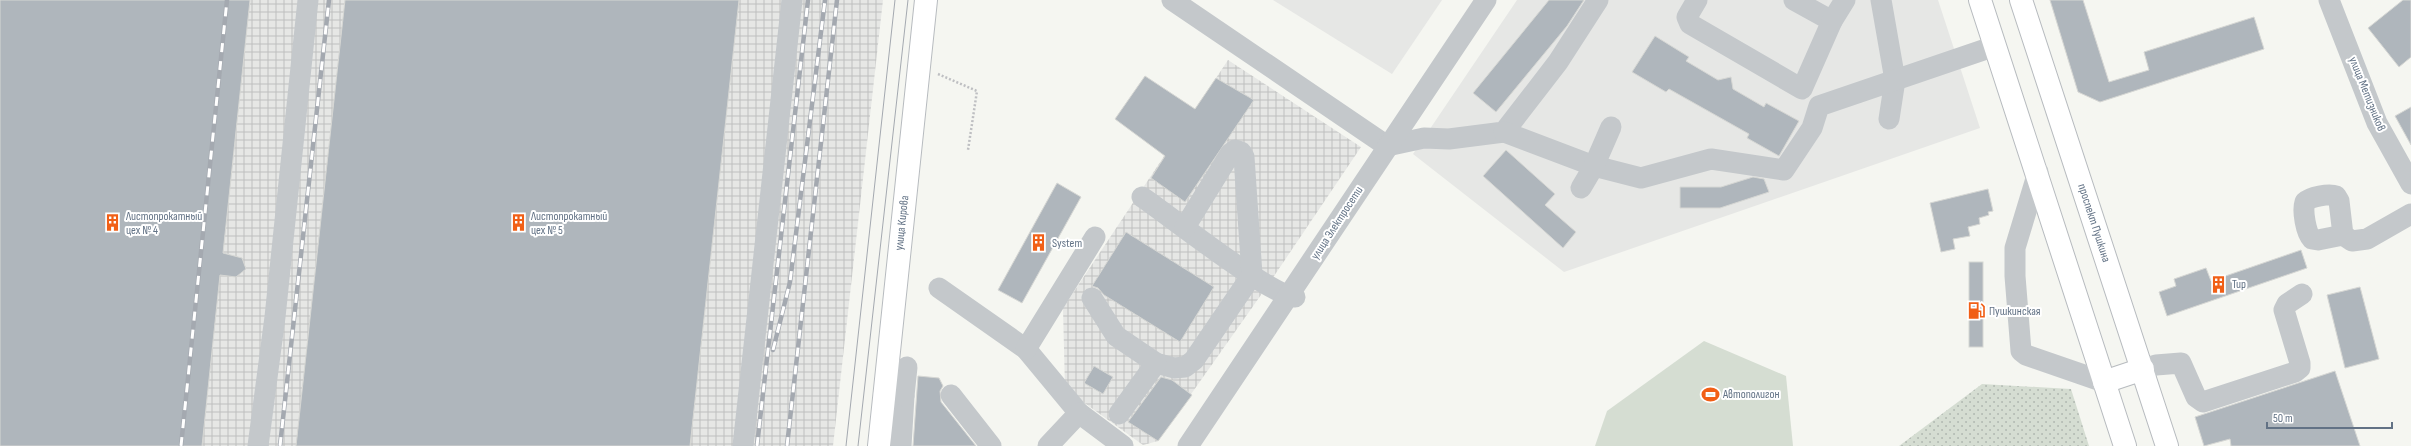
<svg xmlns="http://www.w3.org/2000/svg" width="2411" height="446" font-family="'Sofia Sans Condensed',sans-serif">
	<defs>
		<pattern id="industrial-grid" width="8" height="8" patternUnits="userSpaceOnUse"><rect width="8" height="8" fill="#e6e7e5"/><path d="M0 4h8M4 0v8" fill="none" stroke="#bec0bf"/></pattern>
		<pattern id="park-dots" width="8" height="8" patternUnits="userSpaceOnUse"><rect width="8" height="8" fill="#d5ddd2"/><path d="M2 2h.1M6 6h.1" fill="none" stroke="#b0b8b0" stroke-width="1.8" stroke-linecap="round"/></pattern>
	</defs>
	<rect width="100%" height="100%" fill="#f5f6f1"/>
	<g fill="#e6e7e5">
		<path d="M 1273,0 L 1442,0 L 1392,74 Z"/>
		<path d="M 1517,0 L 1938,0 L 1980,128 L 1564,272 L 1413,154 Z"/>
	</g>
	<g fill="url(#industrial-grid)">
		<path d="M 0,0 L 883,0 L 833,446 L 0,446 Z"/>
		<path d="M 1228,60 L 1361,147 L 1268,285 L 1158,441 L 1143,445 L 1065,389 L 1063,308 Z"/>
	</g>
	<path fill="url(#park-dots)" d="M 1982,384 L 2071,389 L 2089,446 L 1899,446 Z"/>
	<path fill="#d5ddd2" d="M 1704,341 L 1786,376 L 1793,446 L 1595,446 L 1607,411 Z"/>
	<g fill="#afb6bc" stroke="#d6d7d4">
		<path d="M 0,0 L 250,0 L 223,253 L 242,258 L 246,269 L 236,277 L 220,275 L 202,446 L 0,446 Z"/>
		<path d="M 345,0 L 739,0 L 690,446 L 296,446 Z"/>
		<path d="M 1549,0 L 1584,0 L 1567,26 L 1496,112 L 1473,93 Z"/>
		<path d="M 2050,0 L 2083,0 L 2109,82 L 2149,70 L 2144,52 L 2254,17 L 2264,49 L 2100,102 L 2078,92 Z"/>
		<path d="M 2403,0 L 2411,0 L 2411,57 L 2399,67 L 2368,28 Z"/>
		<path d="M 1655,36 L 1689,57 L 1686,61 L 1718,80 L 1731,77 L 1733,89 L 1764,107 L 1766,103 L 1799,121 L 1779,156 L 1747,138 L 1749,134 L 1669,89 L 1666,92 L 1632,72 Z"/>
		<path d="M 1145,76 L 1195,109 L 1216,78 L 1254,100 L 1185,202 L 1151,178 L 1165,156 L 1115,119 Z"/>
		<path d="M 2411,107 L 2411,145 L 2395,116 Z"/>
		<path d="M 1506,150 L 1555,194 L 1545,205 L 1576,232 L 1563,248 L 1483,176 Z"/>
		<path d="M 1753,177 L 1764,179 L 1769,192 L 1720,208 L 1680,208 L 1680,187 L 1721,187 Z"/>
		<path d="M 1057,183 L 1081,197 L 1022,303 L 998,290 Z"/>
		<path d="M 1988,189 L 1993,211 L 1988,212 L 1989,215 L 1979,218 L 1980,224 L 1968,227 L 1970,236 L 1953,239 L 1955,249 L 1941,252 L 1930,203 Z"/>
		<path d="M 1126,232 L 1214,287 L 1180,342 L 1104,295 L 1098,288 L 1092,286 Z"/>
		<path d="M 2301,250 L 2307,268 L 2167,316 L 2159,292 L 2176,286 L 2174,279 L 2206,268 L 2211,281 Z"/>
		<rect x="1969" y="262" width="14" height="85"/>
		<path d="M 2360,287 L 2379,359 L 2345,368 L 2327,295 Z"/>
		<path d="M 1094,366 L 1113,377 L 1103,394 L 1084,383 Z"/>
		<path d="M 2335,371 L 2360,446 L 2231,446 L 2230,439 L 2204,446 L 2195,417 Z"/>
		<path d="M 918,376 L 939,378 L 943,386 L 940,391 L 941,402 L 976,446 L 913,446 Z"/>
		<path d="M 1161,377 L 1172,380 L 1192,395 L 1158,441 L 1128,422 Z"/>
	</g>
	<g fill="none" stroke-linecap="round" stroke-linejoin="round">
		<defs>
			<g id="major">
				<path d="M 1980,0 L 2125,446"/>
				<path d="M 2021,0 L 2167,446"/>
				<path d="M 2104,382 L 2143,369"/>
				<path d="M 879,446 L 926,0"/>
			</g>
		</defs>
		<use href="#major" stroke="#b7bbbf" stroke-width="24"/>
		<path stroke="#bebfc2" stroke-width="2.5" stroke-dasharray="2 2" stroke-linecap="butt" d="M 938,74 L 977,91 L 968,150"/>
		<g stroke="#c4c8cb" stroke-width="21">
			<path d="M 1172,0 L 1387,146 L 1424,138 L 1449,139 L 1504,132 L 1558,62 L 1598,0"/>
			<path d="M 1697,0 L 1687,17 L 1690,24 L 1802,89 L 1832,21 L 1794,0"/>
			<path d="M 1881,0 L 1895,80 L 1889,119"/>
			<path d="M 2329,0 L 2377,123 L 2411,184"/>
			<path d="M 1832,21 L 1845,0"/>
			<path d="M 1504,132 L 1594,166 L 1641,178 L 1711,159 L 1784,170 L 1812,128 L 1819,106 L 1995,46"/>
			<path d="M 2038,172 L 2015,248 L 2015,276 L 2021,351 L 2026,355 L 2104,382"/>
			<path d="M 1581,188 L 1594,166 L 1611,127"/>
			<path d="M 1142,197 C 1170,216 1269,295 1295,297"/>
			<path d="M 2343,235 L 2318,240 L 2312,239 C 2306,233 2302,211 2305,202 C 2310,197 2329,193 2336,196 L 2339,201 L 2343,235 L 2352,241 L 2367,239 L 2411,214"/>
			<path d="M 939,288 L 1026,349 L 1079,413 L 1123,446"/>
			<path d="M 1092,298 L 1116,336 L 1156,363 L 1174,368 L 1185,367 L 1194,360 L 1252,275 L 1244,157 L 1241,152 L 1235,150 L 1230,154 L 1185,227"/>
			<path d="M 1026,349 L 1095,237"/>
			<path d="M 2143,369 L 2156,365 L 2181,363 L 2196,397 L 2203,402 L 2295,372 L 2300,368 L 2300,363 L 2284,310 L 2287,304 L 2302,294"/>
			<path d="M 884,394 L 904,396 L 901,446"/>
			<path d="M 951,395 L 991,446"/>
			<path d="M 904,396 L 907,367"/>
			<path d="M 1119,414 L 1156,363"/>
			<path d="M 258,446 L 275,317 L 308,0"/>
			<path d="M 743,446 L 792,0"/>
			<path d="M 1048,446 L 1079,413"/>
			<path d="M 1188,446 L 1486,0"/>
		</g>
		<use href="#major" stroke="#fff" stroke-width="22"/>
		<g stroke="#a4a9b0" stroke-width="1">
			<path d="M 846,446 L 895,0"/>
			<path d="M 858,446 L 908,0"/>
		</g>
		<defs>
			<g id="rail">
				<path d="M 773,350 L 790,282 L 825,0"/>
				<path d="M 181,446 L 227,0"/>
				<path d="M 280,446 L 329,0"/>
				<path d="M 757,446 L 808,0"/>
				<path d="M 787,446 L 837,0"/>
			</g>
		</defs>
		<use href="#rail" stroke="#a4a9b0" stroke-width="4.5"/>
		<use href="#rail" stroke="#fff" stroke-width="3" stroke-dasharray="9" stroke-linecap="butt"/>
	</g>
	<defs>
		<symbol id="building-bare" viewBox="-9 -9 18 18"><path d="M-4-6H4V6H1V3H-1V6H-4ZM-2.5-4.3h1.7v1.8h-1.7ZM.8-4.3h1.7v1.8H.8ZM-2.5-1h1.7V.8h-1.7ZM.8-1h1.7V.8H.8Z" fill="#f15f16" stroke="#fff" stroke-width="2.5" paint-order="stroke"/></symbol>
		<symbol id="fuel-bare" viewBox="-9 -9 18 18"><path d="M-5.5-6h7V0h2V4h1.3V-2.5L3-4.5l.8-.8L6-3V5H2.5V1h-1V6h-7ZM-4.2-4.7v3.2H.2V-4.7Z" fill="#f15f16" stroke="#fff" stroke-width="2.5" paint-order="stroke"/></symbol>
		<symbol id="stadium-bare" viewBox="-9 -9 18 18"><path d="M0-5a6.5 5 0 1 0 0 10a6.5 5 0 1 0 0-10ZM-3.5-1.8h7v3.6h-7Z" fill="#f15f16" stroke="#fff" stroke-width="2.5" paint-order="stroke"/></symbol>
	</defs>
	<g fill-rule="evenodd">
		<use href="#building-bare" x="100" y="210" width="25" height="25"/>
		<use href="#building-bare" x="506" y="210" width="25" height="25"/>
		<use href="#building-bare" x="1026" y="230" width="25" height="25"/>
		<use href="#building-bare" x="2206" y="272" width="25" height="25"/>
		<use href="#fuel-bare" x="1964" y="298" width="25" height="25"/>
		<use href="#stadium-bare" x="1698" y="382" width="25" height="25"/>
	</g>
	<g text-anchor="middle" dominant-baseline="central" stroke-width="4" stroke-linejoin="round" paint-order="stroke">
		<g font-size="12" fill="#627285" stroke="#fff">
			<text transform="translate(2367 94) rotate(68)">улица Метизников</text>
			<text transform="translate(902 223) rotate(-84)">улица Кирова</text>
			<text transform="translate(1337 223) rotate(-57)">улица Электросети</text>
			<text transform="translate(2094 223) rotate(72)">проспект Пушкина</text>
		</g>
		<g font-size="12" fill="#627285" stroke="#fff" text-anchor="start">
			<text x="126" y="216">Листопрокатный<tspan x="126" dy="14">цех № 4</tspan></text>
			<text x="531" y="216">Листопрокатный<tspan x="531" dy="14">цех № 5</tspan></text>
			<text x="1052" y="243">System</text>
			<text x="2232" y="284">Тир</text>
			<text x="1989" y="311">Пушкинская</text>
			<text x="1723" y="394">Автополигон</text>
		</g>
	</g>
	<path d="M2267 422v6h125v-6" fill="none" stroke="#627285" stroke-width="2"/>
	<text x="2273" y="422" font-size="12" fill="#627285" stroke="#ffffff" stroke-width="3" paint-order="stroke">50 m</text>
</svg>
